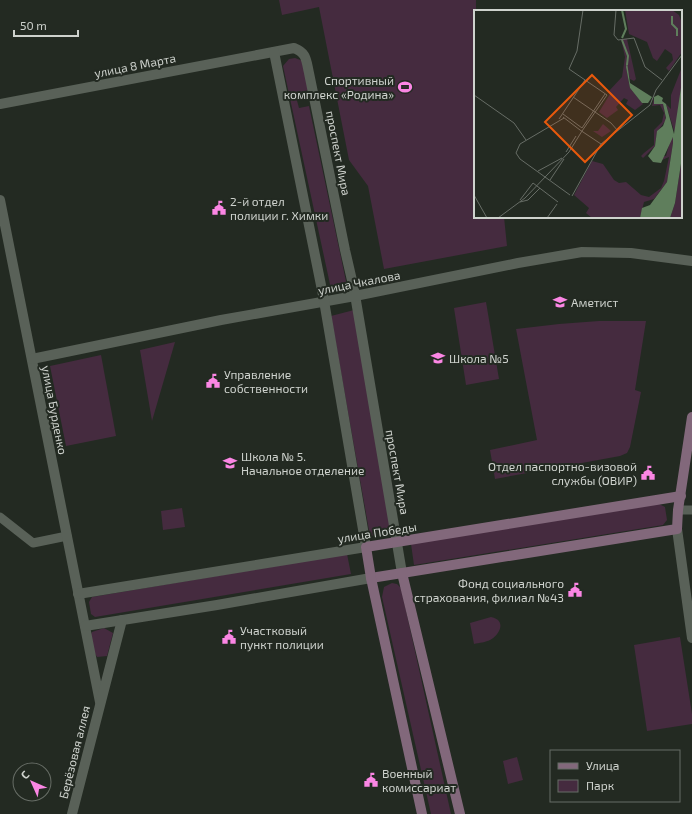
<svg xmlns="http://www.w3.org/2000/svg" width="692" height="814" font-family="'Exo 2',sans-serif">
	<rect width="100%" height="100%" fill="#232a22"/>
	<g fill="#452b3f">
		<path d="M 279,0 L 476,0 L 475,217 L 504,217 L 507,246 L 384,269 L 368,186 L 349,160 L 319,7 L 282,15 Z"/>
		<path d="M 295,58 L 303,61 L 309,90 L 295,93 L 299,108 L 309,106 L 347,286 L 331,289 L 283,66 L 289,59 Z"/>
		<path d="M 486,302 L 499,379 L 466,385 L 454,308 Z"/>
		<path d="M 354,310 L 392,533 L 370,536 L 331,316 Z"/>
		<path d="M 599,321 L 646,321 L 635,390 L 641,392 L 630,447 L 627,453 L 620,456 L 495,479 L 490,450 L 537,440 L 516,329 L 559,324 Z"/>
		<path d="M 175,342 L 152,421 L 140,350 Z"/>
		<path d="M 101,355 L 116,436 L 66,446 L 50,366 Z"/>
		<path d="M 659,504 L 665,507 L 667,520 L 663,525 L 414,565 L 411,544 Z"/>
		<path d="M 182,508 L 185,527 L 163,530 L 161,511 Z"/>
		<path d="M 347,554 L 351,574 L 95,617 L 91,614 L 89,602 L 92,597 Z"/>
		<path d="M 392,583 L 397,584 L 401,588 L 451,814 L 431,814 L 382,597 L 384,587 Z"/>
		<path d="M 491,617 C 507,620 500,635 490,640 C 486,642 479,643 474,644 L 470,623 Z"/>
		<path d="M 104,628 L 113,633 L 107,656 L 97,657 C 92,648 87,641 92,632 Z"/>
		<path d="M 680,637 L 692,714 L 692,724 L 647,731 L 634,645 Z"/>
		<path d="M 517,757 L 523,780 L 508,784 L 503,761 Z"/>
	</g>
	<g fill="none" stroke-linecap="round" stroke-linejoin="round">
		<g stroke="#596158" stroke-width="9">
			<path d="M 678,510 L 692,510"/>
			<path d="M 0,517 L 33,543 L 67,536"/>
		</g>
		<g stroke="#596158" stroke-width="10">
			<path d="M 0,104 L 294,48 C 307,53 306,60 309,73 L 345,250 L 354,289 L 402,573"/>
			<path d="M 0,200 L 100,702"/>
			<path d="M 32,359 L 221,320 L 355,296 L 518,263 L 582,252 L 631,253 L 692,261"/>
			<path d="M 677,529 L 692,638"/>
			<path d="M 78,594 L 366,547 L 323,295 L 274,52"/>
			<path d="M 85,626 L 217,605 L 371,578"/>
			<path d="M 72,814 L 122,620"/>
		</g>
		<g stroke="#82687b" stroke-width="10">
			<path d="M 402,573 L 460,814"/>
			<path d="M 371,578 L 677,529 L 678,510 L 692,417"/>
			<path d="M 422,814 L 371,578 L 366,547 L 681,496"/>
		</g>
	</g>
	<defs>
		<symbol id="stadium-bare" viewBox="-9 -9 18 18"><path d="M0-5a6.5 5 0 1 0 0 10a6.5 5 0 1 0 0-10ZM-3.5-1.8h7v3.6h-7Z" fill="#fb86e4" stroke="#232a22" stroke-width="2.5" paint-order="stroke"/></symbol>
		<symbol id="civic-bare" viewBox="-9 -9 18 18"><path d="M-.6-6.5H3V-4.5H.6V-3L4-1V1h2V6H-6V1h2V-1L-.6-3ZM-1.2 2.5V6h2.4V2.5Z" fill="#fb86e4" stroke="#232a22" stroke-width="2.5" paint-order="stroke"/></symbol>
		<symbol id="school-bare" viewBox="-9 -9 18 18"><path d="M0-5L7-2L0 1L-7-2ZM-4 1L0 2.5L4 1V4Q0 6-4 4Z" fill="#fb86e4" stroke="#232a22" stroke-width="2.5" paint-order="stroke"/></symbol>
	</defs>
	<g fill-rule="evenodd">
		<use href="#stadium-bare" x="395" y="77" width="20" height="20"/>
		<use href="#civic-bare" x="209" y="198" width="20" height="20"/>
		<use href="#school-bare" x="550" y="292" width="20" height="20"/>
		<use href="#school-bare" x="428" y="348" width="20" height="20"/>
		<use href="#civic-bare" x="203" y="371" width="20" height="20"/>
		<use href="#school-bare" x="220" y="453" width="20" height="20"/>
		<use href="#civic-bare" x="638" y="463" width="20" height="20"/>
		<use href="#civic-bare" x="565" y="580" width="20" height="20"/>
		<use href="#civic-bare" x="219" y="627" width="20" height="20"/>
		<use href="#civic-bare" x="361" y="770" width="20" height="20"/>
	</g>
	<g text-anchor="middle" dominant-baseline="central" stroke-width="4" stroke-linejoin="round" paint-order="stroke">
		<g font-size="12" fill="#ced2cd" stroke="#232a22">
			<text transform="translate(135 65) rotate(-11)">улица 8 Марта</text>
			<text transform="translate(339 153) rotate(79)">проспект Мира</text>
			<text transform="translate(359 282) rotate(-11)">улица Чкалова</text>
			<text transform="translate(55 410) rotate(79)">улица Бурденко</text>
			<text transform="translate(398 472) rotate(80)">проспект Мира</text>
			<text transform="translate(377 532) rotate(-9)">улица Победы</text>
			<text transform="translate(74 752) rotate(-76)">Берёзовая аллея</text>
		</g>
		<g font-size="12" fill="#ced2cd" stroke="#232a22" text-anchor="start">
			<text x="394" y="80" text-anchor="end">Спортивный<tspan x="394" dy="14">комплекс «Родина»</tspan></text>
			<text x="230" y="201">2-й отдел<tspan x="230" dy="14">полиции г. Химки</tspan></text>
			<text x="571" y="302">Аметист</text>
			<text x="449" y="358">Школа №5</text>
			<text x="224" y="374">Управление<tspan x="224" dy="14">собственности</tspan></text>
			<text x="241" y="456">Школа № 5.<tspan x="241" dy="14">Начальное отделение</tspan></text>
			<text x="637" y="466" text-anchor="end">Отдел паспортно-визовой<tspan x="637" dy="14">службы (ОВИР)</tspan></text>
			<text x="564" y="583" text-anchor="end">Фонд социального<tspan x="564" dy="14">страхования, филиал №43</tspan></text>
			<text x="240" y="630">Участковый<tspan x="240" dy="14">пункт полиции</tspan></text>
			<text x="382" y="773">Военный<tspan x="382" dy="14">комиссариат</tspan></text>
		</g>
	</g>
	<g transform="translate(474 10)">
		<rect width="208" height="208" fill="#232a22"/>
		<path d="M 151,0 L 198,0 L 205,5 L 208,13 L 208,42 L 195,61 L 192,58 L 199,50 L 198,44 L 191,39 L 183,51 L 179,48 L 173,32 L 155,24 ZM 147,29 L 153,29 L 162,69 L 160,71 L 156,69 L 152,57 L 156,78 L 169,94 L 161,100 L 152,94 L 154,90 L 150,88 L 142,97 L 144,100 L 133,108 L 125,102 L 136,84 L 134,82 L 148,67 L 151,47 ZM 208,57 L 208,71 L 201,124 L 192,94 L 197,99 L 197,85 ZM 180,88 L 180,94 L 189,94 L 192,110 L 183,122 L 181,136 L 169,148 L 167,146 L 170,143 L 180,135 L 180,120 L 188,112 L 190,103 L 186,95 L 178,96 ZM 129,114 L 137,121 L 128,127 L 119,121 L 124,121 ZM 200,127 L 193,172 L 180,189 L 170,192 L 166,208 L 118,208 L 112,203 L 115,198 L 100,185 L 118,151 L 129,154 L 140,170 L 145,173 L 152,172 L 167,185 L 175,187 L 187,178 L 190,171 L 195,147 L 188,150 L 189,146 L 192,146 L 197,128 ZM 208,147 L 208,208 L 196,208 L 201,193 Z" fill="#452b3f"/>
		<path d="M 153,52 L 156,73 L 178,87 L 174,93 L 168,93 L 156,78 L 152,57 ZM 208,71 L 208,147 L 201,193 L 196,208 L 166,208 L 168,198 L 176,195 L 193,172 L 199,133 L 199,127 L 187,153 L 179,152 L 174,146 L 181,136 L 183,121 L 189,116 L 192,108 L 189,94 L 180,94 L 180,87 L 184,85 L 189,88 L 188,91 L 192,94 L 200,124 Z" fill="#5f7e5c"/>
		<path fill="none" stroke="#5f7e5c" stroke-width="2" d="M 198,6 L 198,14 L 203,19 L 203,26M 148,28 L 152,19 L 148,0M 148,30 L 154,46 L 153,55"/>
		<path fill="none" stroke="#676d66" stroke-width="1" d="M 142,0 L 140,25 L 144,30 L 160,28 L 171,57 L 188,70M 0,85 L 40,113 L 52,130M 99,87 L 137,113 L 144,121M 89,104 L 108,118 L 131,84M 89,107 L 106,120M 90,108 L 46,134 L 42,143 L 46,149 L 96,185M 85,109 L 111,70M 106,120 L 127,134 L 176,95 L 182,80 L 208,45M 108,121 L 133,85 L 95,59 L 103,41 L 109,0M 92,142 L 102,126M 64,161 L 88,148M 76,170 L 90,149M 0,185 L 13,208M 98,186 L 127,134M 46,190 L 59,173 L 84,192M 46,192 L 54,190 L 66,178M 24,208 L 51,188 L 95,142 L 108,121M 73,208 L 83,194"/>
		<path fill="#e8590c" fill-opacity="0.15" stroke="#e8590c" stroke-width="2" d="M 118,65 L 158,105 L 111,152 L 71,112 Z"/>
		<rect width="208" height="208" fill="none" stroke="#ced2cd" stroke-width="2"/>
	</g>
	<rect x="550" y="750" width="130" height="52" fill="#232a22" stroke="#676d66"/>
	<rect x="558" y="763" width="20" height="6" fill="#82687b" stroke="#676d66"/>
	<text x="586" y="770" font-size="12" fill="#ced2cd">Улица</text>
	<rect x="558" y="780" width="20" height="12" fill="#452b3f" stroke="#676d66"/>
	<text x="586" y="790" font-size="12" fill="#ced2cd">Парк</text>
	<g transform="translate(32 782) rotate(315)"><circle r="19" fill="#232a22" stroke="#676d66"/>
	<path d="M0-3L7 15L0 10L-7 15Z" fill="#fb86e4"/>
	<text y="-6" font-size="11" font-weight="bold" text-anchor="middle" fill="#ced2cd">С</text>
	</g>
	<path d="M14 30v6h64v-6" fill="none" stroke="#ced2cd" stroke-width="2"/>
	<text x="20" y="30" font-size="12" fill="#ced2cd" stroke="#232a22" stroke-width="3" paint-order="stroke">50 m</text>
</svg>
